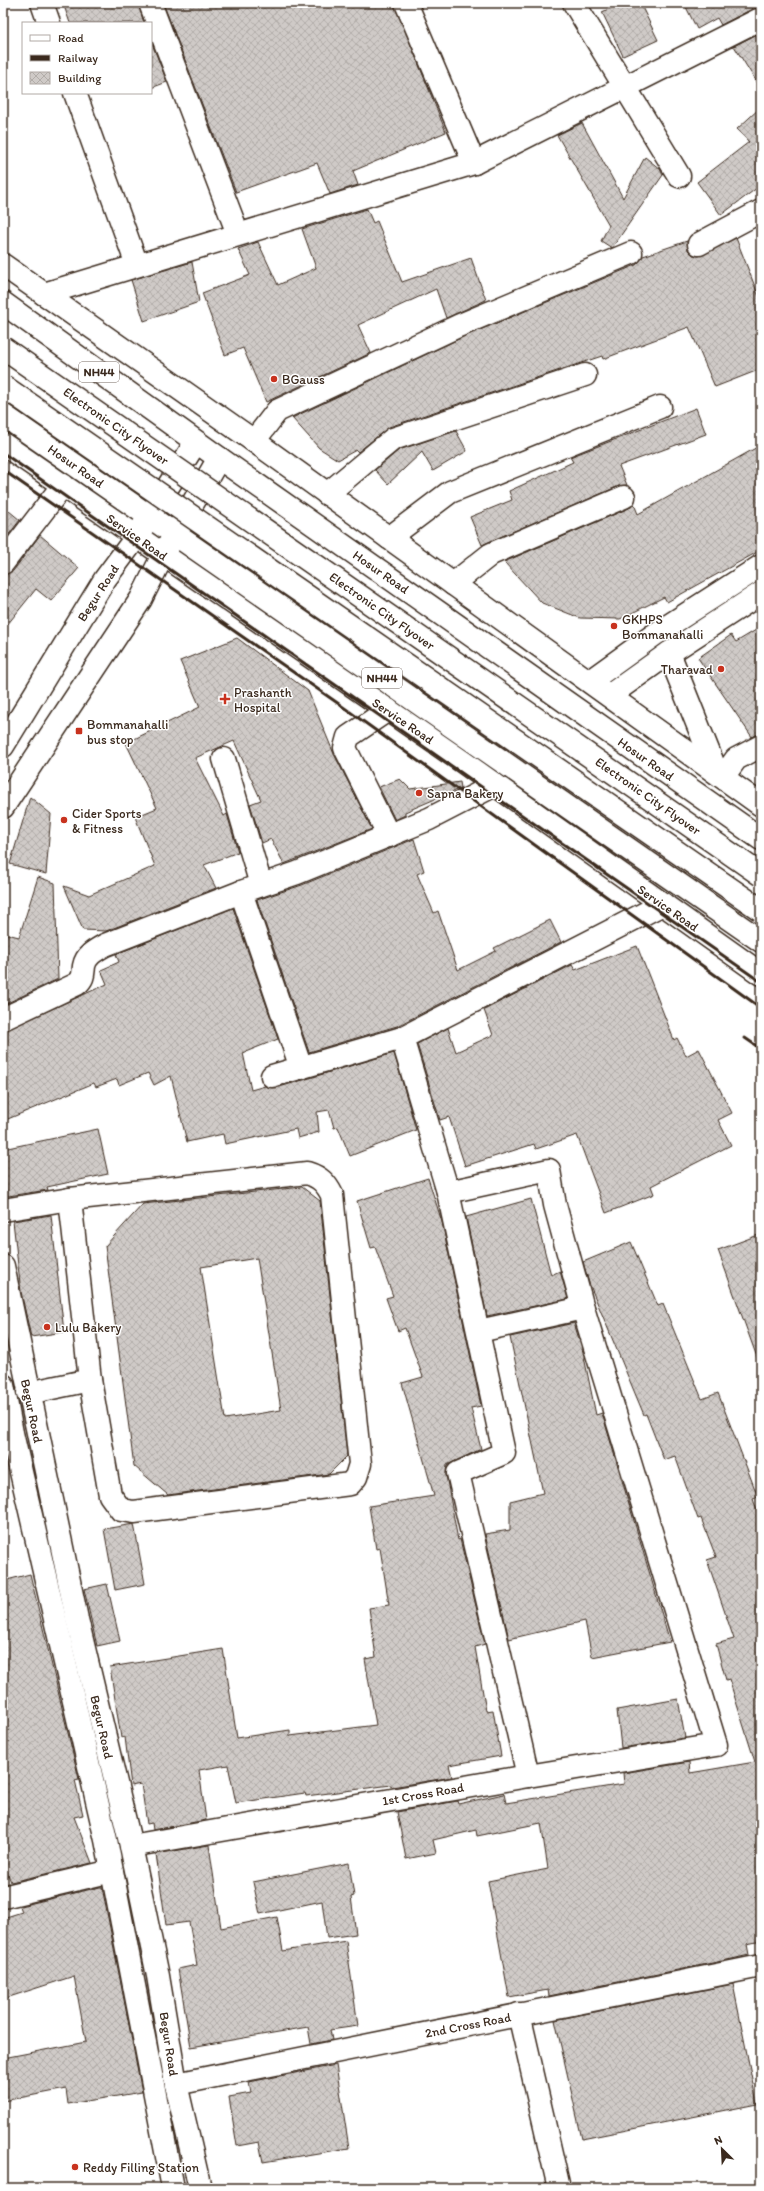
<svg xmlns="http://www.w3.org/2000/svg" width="764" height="2191" font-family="Itim,sans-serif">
	<defs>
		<pattern id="building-cross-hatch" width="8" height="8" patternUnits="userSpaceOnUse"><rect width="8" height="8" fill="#cfcac7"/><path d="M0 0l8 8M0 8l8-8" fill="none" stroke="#b3aeaa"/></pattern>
	</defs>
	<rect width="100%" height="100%" fill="#fff"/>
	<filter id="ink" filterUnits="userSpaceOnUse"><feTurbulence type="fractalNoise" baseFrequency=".025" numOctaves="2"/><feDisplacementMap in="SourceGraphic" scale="8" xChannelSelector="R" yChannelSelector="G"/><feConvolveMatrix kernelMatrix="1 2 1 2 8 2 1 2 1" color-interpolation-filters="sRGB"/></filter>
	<g filter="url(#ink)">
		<g fill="url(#building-cross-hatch)" stroke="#3b2a1e" fill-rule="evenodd">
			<path d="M 63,3 L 138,3 L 144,23 L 70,23 Z"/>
			<path d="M 163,3 L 394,3 L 446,132 L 353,171 L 358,185 L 330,194 L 317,163 L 236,192 Z"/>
			<path d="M 622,3 L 640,3 L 658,40 L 623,56 L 602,12 Z"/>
			<path d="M 684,3 L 749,3 L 752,9 L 721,25 L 717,18 L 697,29 Z"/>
			<path d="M 761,32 L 761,89 L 734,46 Z"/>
			<path d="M 151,41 L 167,82 L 151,88 Z"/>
			<path d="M 761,107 L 761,185 L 721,215 L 697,182 L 749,142 L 737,129 Z"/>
			<path d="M 582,123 L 623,198 L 645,157 L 660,169 L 663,175 L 612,248 L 601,241 L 609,225 L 557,135 Z"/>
			<path d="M 367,209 L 373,223 L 377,221 L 402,282 L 471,258 L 486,300 L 446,318 L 436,289 L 358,325 L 371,353 L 266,402 L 243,348 L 225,355 L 202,293 L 250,275 L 238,249 L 258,242 L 278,285 L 316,268 L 302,229 Z"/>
			<path d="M 736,238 L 761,302 L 761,369 L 715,387 L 689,327 L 603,359 L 602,356 L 389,427 L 358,452 L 356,450 L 338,460 L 319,448 L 292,418 L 463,337 L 636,265 L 643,256 L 687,241 L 688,250 L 693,255 L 699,256 Z"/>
			<path d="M 192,262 L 199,302 L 144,321 L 131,280 Z"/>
			<path d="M 696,408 L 706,434 L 619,466 L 627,485 L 619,486 L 482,545 L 470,517 L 512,500 L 509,491 L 573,462 L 570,457 Z"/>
			<path d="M 456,431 L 467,451 L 433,471 L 422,452 L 388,484 L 375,470 L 399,450 Z"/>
			<path d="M 761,445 L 761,550 L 667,602 L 664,597 L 620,619 L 580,618 L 542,603 L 504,562 L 629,508 L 634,504 L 638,514 Z"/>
			<path d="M 3,506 L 20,520 L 3,542 Z"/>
			<path d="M 40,535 L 79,568 L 51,601 L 36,589 L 3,630 L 3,575 L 13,571 Z"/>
			<path d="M 761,627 L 761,734 L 752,737 L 698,658 L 731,635 L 736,642 Z"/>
			<path d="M 237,638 L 308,691 L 334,754 L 372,829 L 284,864 L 271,839 L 262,843 L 250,804 L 261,800 L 234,741 L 195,758 L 224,816 L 227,814 L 238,852 L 204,865 L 216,888 L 106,931 L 83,930 L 64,886 L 89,895 L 155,866 L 135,817 L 157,808 L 126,743 L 200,707 L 180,661 Z"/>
			<path d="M 400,779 L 410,789 L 460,782 L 461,788 L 405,812 L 405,815 L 395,820 L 379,787 Z"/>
			<path d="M 30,797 L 51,814 L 46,874 L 10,864 Z"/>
			<path d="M 414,839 L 424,871 L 417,874 L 434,913 L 438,911 L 458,970 L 496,951 L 494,948 L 550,920 L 561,942 L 397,1026 L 309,1052 L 257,900 L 302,885 Z"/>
			<path d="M 38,877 L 55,883 L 58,979 L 3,1005 L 3,933 L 19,937 Z"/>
			<path d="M 233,908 L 278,1039 L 243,1053 L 251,1090 L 265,1086 L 276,1088 L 394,1053 L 416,1130 L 350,1156 L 338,1127 L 334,1128 L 329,1110 L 317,1112 L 319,1132 L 298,1138 L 296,1129 L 225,1144 L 223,1134 L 187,1142 L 171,1076 L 154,1085 L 148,1073 L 119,1085 L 117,1079 L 96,1087 L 94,1083 L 3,1121 L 3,1031 L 107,984 L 101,970 L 119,962 L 116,954 Z"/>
			<path d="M 637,946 L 674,1040 L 677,1038 L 686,1056 L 699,1049 L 732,1113 L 718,1120 L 731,1145 L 651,1186 L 654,1194 L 606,1213 L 577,1135 L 536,1149 L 534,1144 L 465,1166 L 449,1117 L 440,1120 L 417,1044 L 448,1028 L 456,1052 L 493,1035 L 484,1010 L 572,965 L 575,970 Z"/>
			<path d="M 98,1129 L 108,1174 L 47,1187 L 48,1190 L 8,1196 L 3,1172 L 3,1149 Z"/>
			<path d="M 428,1178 L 442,1222 L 481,1406 L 471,1408 L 481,1449 L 447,1465 L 446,1475 L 458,1540 L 460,1539 L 485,1644 L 475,1647 L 486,1711 L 493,1710 L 501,1756 L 449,1765 L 452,1777 L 392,1787 L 391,1785 L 306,1796 L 305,1793 L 236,1803 L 228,1765 L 199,1770 L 206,1820 L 153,1830 L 152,1823 L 147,1824 L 141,1784 L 131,1786 L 125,1737 L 121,1738 L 110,1667 L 223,1649 L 237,1738 L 290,1730 L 290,1736 L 376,1725 L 365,1659 L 376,1657 L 369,1608 L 389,1605 L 380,1548 L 376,1549 L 369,1506 L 434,1496 L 402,1383 L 423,1377 L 405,1328 L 398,1331 L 386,1298 L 393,1296 L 375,1247 L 371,1248 L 357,1201 Z"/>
			<path d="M 302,1187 L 320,1201 L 347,1456 L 329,1474 L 168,1495 L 134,1466 L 105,1246 L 143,1204 ZM 257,1258 L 281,1410 L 225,1419 L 201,1267 Z"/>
			<path d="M 531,1199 L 551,1275 L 560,1271 L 568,1299 L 487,1316 L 466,1217 Z"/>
			<path d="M 51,1215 L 64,1332 L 31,1337 L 21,1292 L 13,1221 Z"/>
			<path d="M 761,1234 L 761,1360 L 758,1360 L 718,1250 Z"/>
			<path d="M 631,1242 L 658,1306 L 663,1304 L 702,1399 L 718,1393 L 758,1497 L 753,1499 L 761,1522 L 761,1941 L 747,1944 L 749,1955 L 732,1959 L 549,1996 L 548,1990 L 509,1997 L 488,1881 L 548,1869 L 541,1823 L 477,1836 L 476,1830 L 433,1840 L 436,1853 L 406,1859 L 397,1812 L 457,1801 L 458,1804 L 504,1794 L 506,1803 L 624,1784 L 623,1773 L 689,1762 L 690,1773 L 755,1762 L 729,1679 L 726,1680 L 716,1644 L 734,1639 L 707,1560 L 716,1557 L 701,1518 L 698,1519 L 675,1456 L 664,1460 L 646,1414 L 644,1415 L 589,1283 L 583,1262 Z"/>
			<path d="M 574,1323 L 583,1352 L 596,1415 L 602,1413 L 670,1642 L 592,1657 L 585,1621 L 509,1639 L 485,1534 L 510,1530 L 510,1501 L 543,1493 L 510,1337 Z"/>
			<path d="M 134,1524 L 145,1584 L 115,1590 L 104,1529 Z"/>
			<path d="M 30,1574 L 79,1779 L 75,1780 L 83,1815 L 74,1817 L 92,1863 L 11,1882 L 3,1862 L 3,1581 Z"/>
			<path d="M 107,1584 L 120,1641 L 97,1646 L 84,1589 Z"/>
			<path d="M 678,1699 L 685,1738 L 621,1748 L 617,1710 Z"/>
			<path d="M 209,1845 L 221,1928 L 277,1917 L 283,1951 L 346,1941 L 358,2026 L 330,2030 L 332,2040 L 311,2044 L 308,2027 L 191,2047 L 178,1969 L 197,1965 L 189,1922 L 166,1925 L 156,1854 Z"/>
			<path d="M 349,1863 L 354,1896 L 351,1897 L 356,1934 L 327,1938 L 322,1901 L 260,1914 L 253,1882 Z"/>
			<path d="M 100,1887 L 102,1887 L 142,2092 L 68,2104 L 66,2089 L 3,2101 L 3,2058 L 86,2042 L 74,1976 L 3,1999 L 3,1918 L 22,1912 L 20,1906 Z"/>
			<path d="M 733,1984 L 757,2104 L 582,2139 L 555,2020 Z"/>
			<path d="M 336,2065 L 349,2148 L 263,2162 L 259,2142 L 237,2146 L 229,2097 L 251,2093 L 249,2082 Z"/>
		</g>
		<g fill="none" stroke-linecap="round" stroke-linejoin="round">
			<defs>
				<g id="street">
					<path d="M 42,3 L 49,23"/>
					<path d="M 150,3 L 238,234"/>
					<path d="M 574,3 L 679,176"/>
					<path d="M 75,93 L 137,265"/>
					<path d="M 474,163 L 758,20"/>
					<path d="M 699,244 L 761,211"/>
					<path d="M 44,294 L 474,163 L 406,3"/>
					<path d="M 254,441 L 277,411 L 458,326 L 631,253"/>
					<path d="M 327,494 L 393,439 L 585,375"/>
					<path d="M 389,538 L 450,492 L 660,407"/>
					<path d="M 3,563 L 63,485"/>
					<path d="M 453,584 L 491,554 L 624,497"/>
					<path d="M 388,710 L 348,737 L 345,748 L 389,836"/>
					<path d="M 224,759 L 261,885"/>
					<path d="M 723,777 L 736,759 L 761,746"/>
					<path d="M 241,892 L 301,1068"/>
					<path d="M 3,1019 L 77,984 C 84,978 83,974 84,966 C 86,955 96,950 105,945 L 241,892 L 297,873 L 429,819 L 495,785"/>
					<path d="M 402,1038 L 448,1192 L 504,1453 L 458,1473 L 528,1776"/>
					<path d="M 272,1076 L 402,1038 L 663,904"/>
					<path d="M 3,1210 L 70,1199 L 307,1173 C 320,1177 326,1183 332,1195 L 360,1464 L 356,1477 L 350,1484 L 134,1512 L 121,1510 L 110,1495 L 90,1380"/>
					<path d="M 479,1331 L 583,1308"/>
					<path d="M 28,1393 L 90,1380 L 70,1199"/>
					<path d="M 131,1846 L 528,1776 L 716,1745 L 583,1308 L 555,1205 L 549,1170 L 448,1192"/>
					<path d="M 3,1897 L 112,1871"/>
					<path d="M 519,2014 L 559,2188"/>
					<path d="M 176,2084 L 761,1966"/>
				</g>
				<g id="secondary">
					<path d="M 3,265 L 254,441 L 761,805"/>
					<path d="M 3,444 L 463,762 L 761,974"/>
					<path d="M 669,653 L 717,773"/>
					<path d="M 590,681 L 654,635 L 761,566"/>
					<path d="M 610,695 L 669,653 L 761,593"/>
					<path d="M 3,746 L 105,579 L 137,536 L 196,442"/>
					<path d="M 3,807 L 141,599 L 163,555 L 219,458"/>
					<path d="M 3,1266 L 77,1619 L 131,1846 L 158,1976 L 176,2084 L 200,2188"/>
					<path d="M 3,1385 L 12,1433 L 106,1840 L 173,2188"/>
				</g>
				<g id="highway">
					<path d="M 3,303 L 219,458 L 761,839"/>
					<path d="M 3,415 L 761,941"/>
				</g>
			</defs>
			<use href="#street" stroke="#3b2a1e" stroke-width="25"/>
			<use href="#secondary" stroke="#3b2a1e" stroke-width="25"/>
			<use href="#highway" stroke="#3b2a1e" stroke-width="25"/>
			<use href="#street" stroke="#fff" stroke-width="22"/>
			<use href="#secondary" stroke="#fff" stroke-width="22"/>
			<use href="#highway" stroke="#fff" stroke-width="22"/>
			<g stroke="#3b2a1e" stroke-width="3">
				<path d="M 3,453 L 761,982"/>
				<path d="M 3,470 L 339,704 L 761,1008"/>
				<path d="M 745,1038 L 761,1049"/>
			</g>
			<defs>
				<g id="highway-bridge">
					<path d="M 3,348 L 761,875"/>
					<path d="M 3,386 L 761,910"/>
				</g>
			</defs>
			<use href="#highway-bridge" stroke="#3b2a1e" stroke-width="25" stroke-linecap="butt"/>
			<use href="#highway-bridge" stroke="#fff" stroke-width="22"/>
		</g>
	</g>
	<g fill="#c8321e" stroke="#fff" stroke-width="1.5">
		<circle cx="274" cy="379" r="4"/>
		<circle cx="614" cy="626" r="4"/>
		<circle cx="721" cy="669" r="4"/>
		<path d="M223 693h4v4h4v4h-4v4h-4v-4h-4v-4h4z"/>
		<rect x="75" y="727" width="8" height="8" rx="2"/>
		<circle cx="419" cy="793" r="4"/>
		<circle cx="64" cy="820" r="4"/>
		<circle cx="47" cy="1327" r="4"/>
		<circle cx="75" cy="2167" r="4"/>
	</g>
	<g text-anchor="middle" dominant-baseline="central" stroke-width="3" stroke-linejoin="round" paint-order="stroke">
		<g fill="#fff" stroke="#766a62" stroke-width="1">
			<rect x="79" y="362" width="40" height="20" rx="3"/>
			<rect x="362" y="668" width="40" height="20" rx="3"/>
		</g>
		<g font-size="12" font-weight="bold" fill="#3b2a1e">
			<text x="99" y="372">NH44</text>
			<text x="382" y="678">NH44</text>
		</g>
		<g font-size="13" fill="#3b2a1e" stroke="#fff" text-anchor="start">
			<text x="282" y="379">BGauss</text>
			<text x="622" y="619">GKHPS<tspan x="622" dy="15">Bommanahalli</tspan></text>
			<text x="713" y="669" text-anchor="end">Tharavad</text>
			<text x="234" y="692">Prashanth<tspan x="234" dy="15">Hospital</tspan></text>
			<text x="87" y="724">Bommanahalli<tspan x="87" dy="15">bus stop</tspan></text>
			<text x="427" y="793">Sapna Bakery</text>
			<text x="72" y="813">Cider Sports<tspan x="72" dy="15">&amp; Fitness</tspan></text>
			<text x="55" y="1327">Lulu Bakery</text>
			<text x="83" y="2167">Reddy Filling Station</text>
		</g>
		<g font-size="13" fill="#3b2a1e" stroke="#fff">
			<text transform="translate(116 426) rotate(35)">Electronic City Flyover</text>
			<text transform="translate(76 466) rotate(35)">Hosur Road</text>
			<text transform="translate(137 537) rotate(35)">Service Road</text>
			<text transform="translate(381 572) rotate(35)">Hosur Road</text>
			<text transform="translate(98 593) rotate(-57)">Begur Road</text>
			<text transform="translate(382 611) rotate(35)">Electronic City Flyover</text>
			<text transform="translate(403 721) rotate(34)">Service Road</text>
			<text transform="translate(646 759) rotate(35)">Hosur Road</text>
			<text transform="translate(648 796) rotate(35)">Electronic City Flyover</text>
			<text transform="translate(668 908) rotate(35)">Service Road</text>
			<text transform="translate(32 1411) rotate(78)">Begur Road</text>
			<text transform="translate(102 1727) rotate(77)">Begur Road</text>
			<text transform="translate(423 1794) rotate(-10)">1st Cross Road</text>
			<text transform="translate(468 2025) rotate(-11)">2nd Cross Road</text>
			<text transform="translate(169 2044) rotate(81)">Begur Road</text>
		</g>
	</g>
	<rect width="764" height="2191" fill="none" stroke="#fff" stroke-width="16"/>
	<rect x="8" y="8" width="748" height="2175" fill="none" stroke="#3b2a1e" stroke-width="1.5" filter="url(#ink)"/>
	<rect x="22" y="22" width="130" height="72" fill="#ffffff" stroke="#b1aaa5"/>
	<rect x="30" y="35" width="20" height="6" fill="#ffffff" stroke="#b1aaa5"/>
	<text x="58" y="42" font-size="12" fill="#3b2a1e">Road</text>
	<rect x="30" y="55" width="20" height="6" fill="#3b2a1e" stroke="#b1aaa5"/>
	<text x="58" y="62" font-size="12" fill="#3b2a1e">Railway</text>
	<rect x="30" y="72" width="20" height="12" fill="url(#building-cross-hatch)" stroke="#b1aaa5"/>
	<text x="58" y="82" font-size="12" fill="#3b2a1e">Building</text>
	<g transform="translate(722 2149) rotate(336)" stroke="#ffffff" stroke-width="3" paint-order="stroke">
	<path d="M0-3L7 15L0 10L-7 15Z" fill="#3b2a1e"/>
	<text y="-6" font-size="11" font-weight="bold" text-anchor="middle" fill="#3b2a1e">N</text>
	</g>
</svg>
